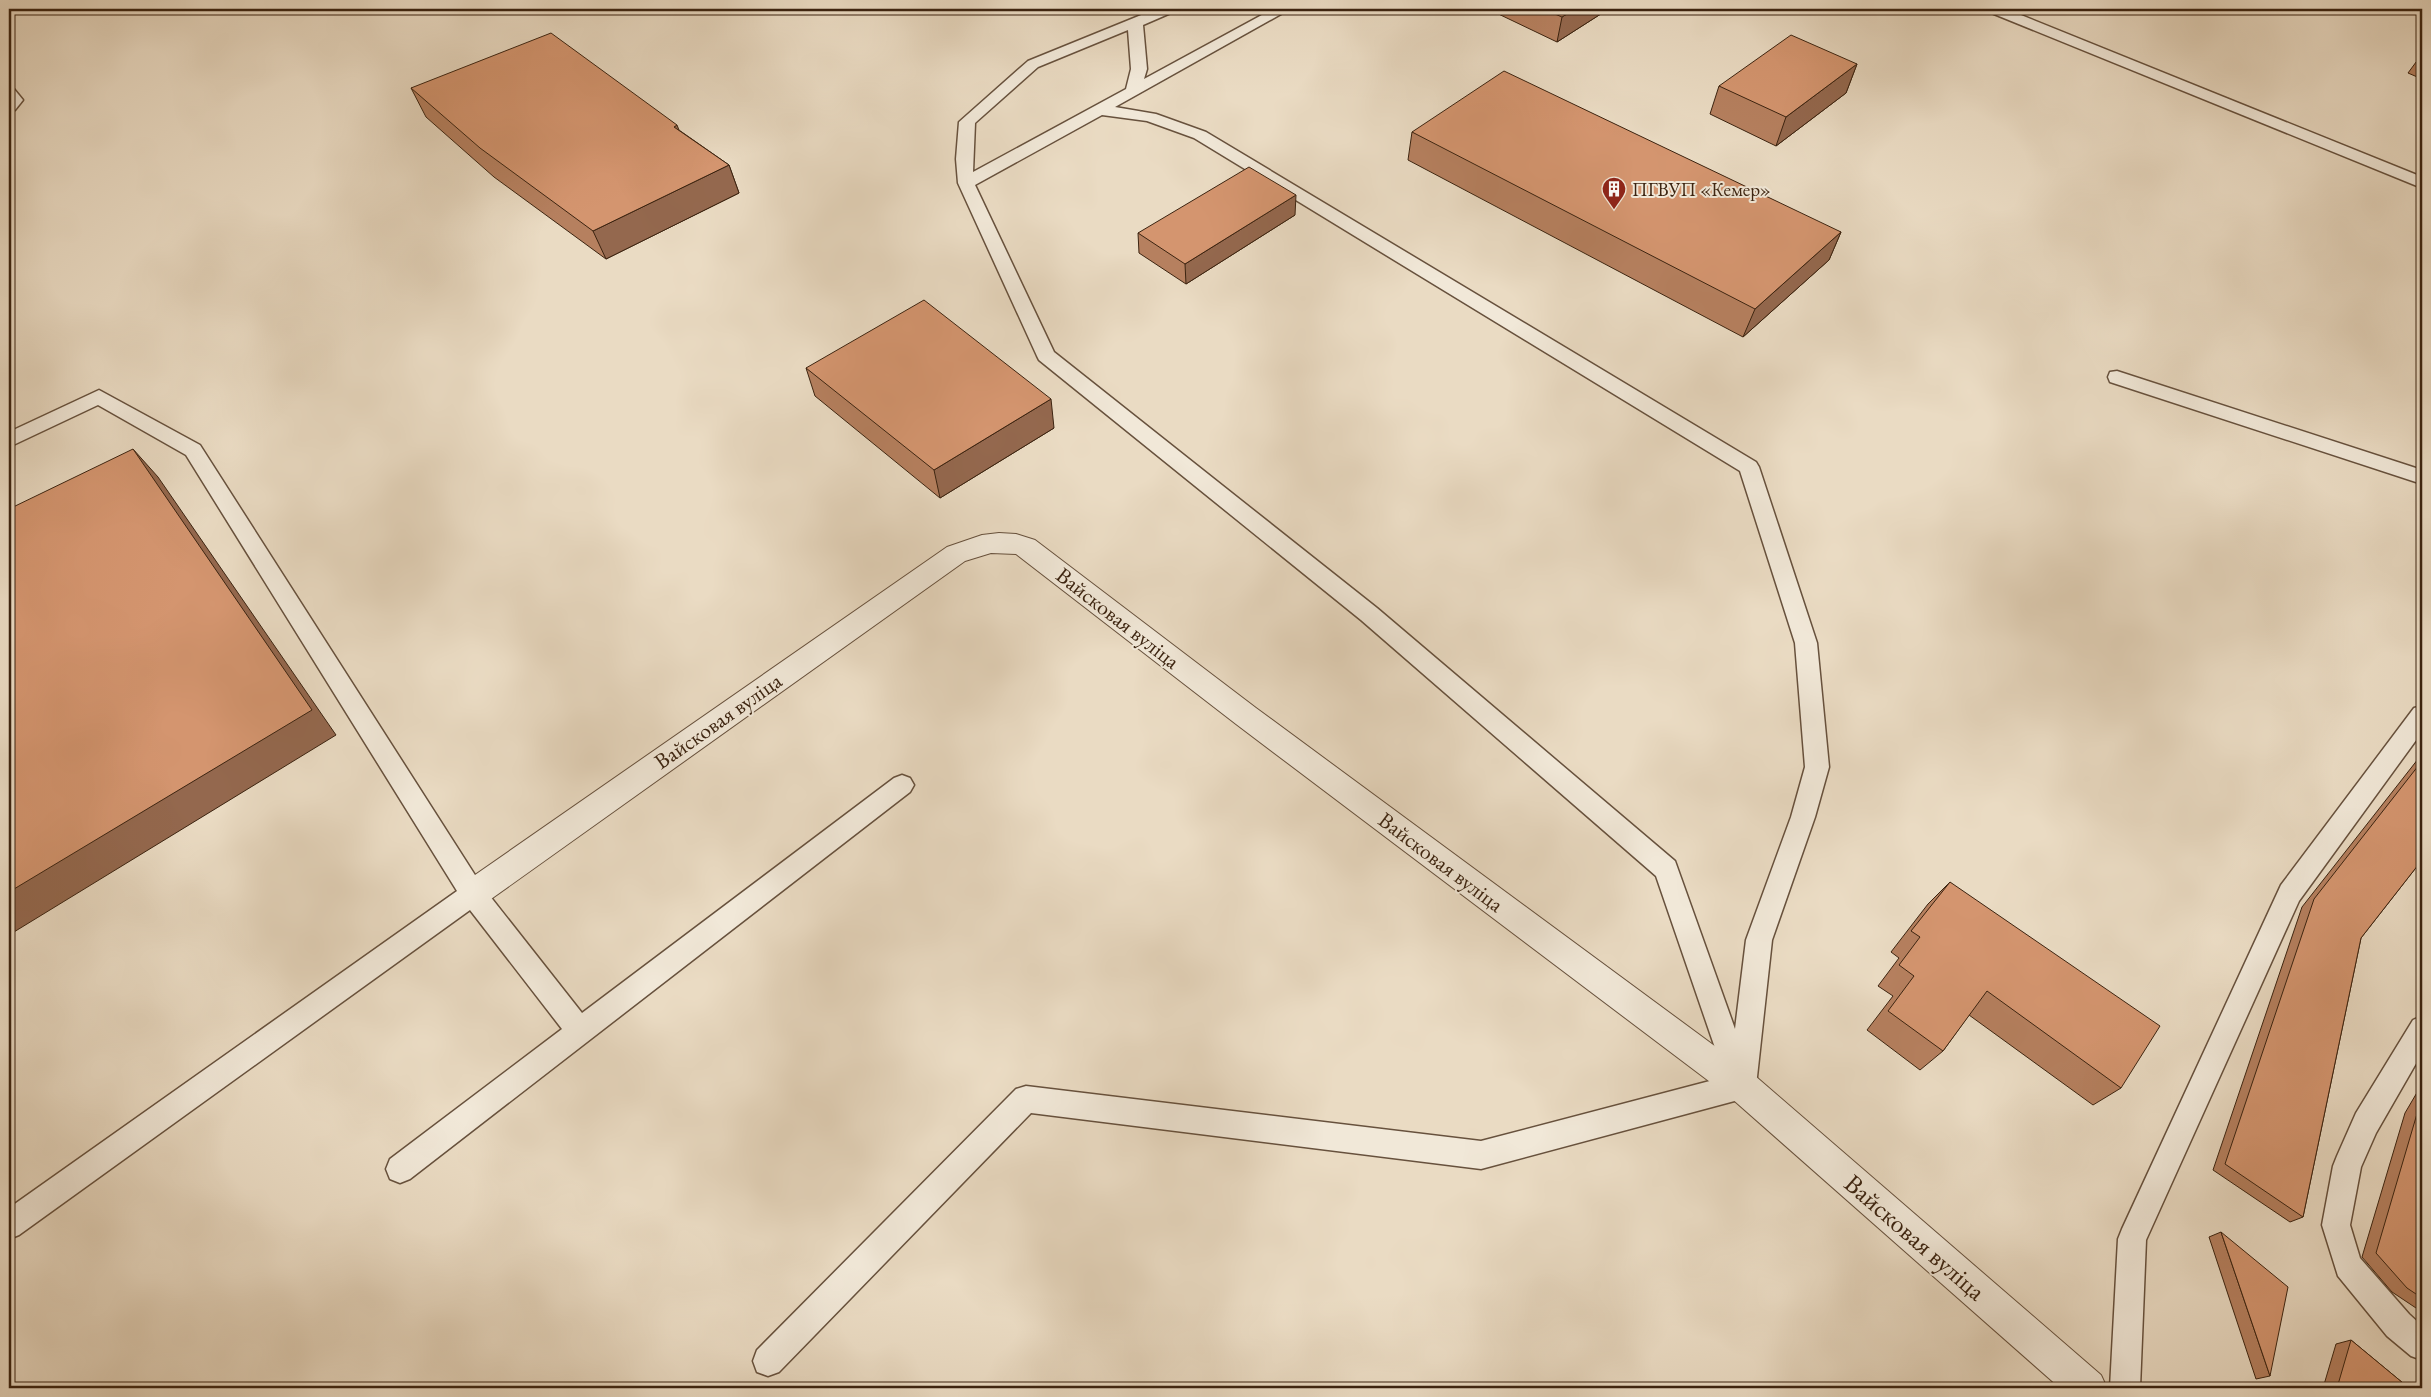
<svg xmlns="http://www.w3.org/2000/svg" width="2431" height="1397" font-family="'EB Garamond',serif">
	<rect width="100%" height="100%" fill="#eadbc3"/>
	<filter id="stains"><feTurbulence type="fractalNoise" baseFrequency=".004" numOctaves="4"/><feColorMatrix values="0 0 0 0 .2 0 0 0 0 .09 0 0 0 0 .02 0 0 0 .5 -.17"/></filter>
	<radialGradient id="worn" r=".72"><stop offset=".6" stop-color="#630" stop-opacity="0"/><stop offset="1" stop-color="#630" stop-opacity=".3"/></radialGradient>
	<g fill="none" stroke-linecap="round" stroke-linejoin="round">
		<defs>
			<g id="service">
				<path d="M 1156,9 L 1175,9 L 1173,12 L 1143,25 L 1147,69 L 1144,79 L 1273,9 L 1290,9 L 1115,107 L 1156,114 L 1206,132 L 1756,462 L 1759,467 L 1817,643 L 1829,767 L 1815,817 L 1772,940 L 1756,1086 L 1752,1095 L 1742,1099 L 1481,1169 L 1031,1113 L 779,1372 L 768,1376 L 757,1372 L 753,1361 L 757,1350 L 1016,1089 L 1026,1086 L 1481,1141 L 1725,1077 L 1656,876 L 1361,620 L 1039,360 L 1037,356 L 958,183 L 956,159 L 959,122 L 1028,61 ZM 1128,30 L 1131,69 L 1126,89 L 973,172 L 975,123 L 1038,67 ZM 1102,115 L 1147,121 L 1194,138 L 1740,471 L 1795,643 L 1805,767 L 1791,817 L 1746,940 L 1735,1029 L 1675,861 L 1377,608 L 1054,352 L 975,185 Z"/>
				<path d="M 1987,9 L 2006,9 L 2422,177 L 2422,188 L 1989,12 Z"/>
				<path d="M 9,87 L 14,89 L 23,100 L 15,110 L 9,112 Z"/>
				<path d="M 2117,371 L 2422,470 L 2422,484 L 2110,382 L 2108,377 L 2110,372 Z"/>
				<path d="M 99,390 L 200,445 L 482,886 L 582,1013 L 894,778 L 902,775 L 910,778 L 914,785 L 910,792 L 410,1179 L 400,1183 L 390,1179 L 386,1169 L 390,1159 L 562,1029 L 470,910 L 19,1235 L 9,1239 L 9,1208 L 457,891 L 186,455 L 98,405 L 9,447 L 9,432 Z"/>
				<path d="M 2422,706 L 2422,732 L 2299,901 L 2146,1240 L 2140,1388 L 2110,1388 L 2118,1239 L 2122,1229 L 2281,885 L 2414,708 Z"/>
				<path d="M 2422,1016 L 2422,1053 L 2376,1133 L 2361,1167 L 2350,1225 L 2360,1258 L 2409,1314 L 2422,1326 L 2422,1360 L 2411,1356 L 2387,1336 L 2338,1276 L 2322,1225 L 2333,1166 L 2337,1156 L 2356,1113 L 2413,1020 Z"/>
			</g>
			<path id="minor" d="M 999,533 L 1016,534 L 1035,540 L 1256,708 L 1754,1075 L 2101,1375 L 2107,1388 L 2060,1388 L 1730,1097 L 1236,724 L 1016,554 L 991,553 L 965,561 L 484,904 L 473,908 L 462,904 L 458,894 L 462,884 L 947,547 L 982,535 Z"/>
		</defs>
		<use href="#service" stroke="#67513d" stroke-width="3"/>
		<use href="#minor" stroke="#67513d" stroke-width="2"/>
		<use href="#service" fill="#f1e8d8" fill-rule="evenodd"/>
		<use href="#minor" fill="#f1e8d8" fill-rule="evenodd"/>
	</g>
	<g fill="#b6805f" stroke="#3b2310">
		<path d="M 971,9 L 991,9 L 982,14 Z"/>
		<path d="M 1488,9 L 1607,9 L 1607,10 L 1557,42 Z"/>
		<path d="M 2422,54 L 2422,79 L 2408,73 Z"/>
		<path d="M 1857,64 L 1846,93 L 1776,146 L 1710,114 L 1719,86 Z"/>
		<path d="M 411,88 L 679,130 L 729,165 L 739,193 L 606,259 L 494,177 L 426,117 Z"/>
		<path d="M 1412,132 L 1841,232 L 1829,260 L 1743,337 L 1408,160 Z"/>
		<path d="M 1295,215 L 1186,284 L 1139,253 L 1138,233 Z"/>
		<path d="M 806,368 L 1054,428 L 940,498 L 815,396 Z"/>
		<path d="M 2422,754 L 2422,860 L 2361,938 L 2303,1217 L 2290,1222 L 2213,1170 L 2302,907 Z"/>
		<path d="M 1950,882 L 2121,1088 L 2093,1105 L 1969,1015 L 1943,1051 L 1920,1070 L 1867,1030 L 1893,996 L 1878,986 L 1899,958 L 1891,952 L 1928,904 Z"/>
		<path d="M 2422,1084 L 2422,1312 L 2392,1292 L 2362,1257 L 2405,1113 Z"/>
		<path d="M 2221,1232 L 2270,1376 L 2256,1379 L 2209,1237 Z"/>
		<path d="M 2351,1340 L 2409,1388 L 2323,1388 L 2336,1344 Z"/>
	</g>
	<g fill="#94684e" stroke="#3b2310">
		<path d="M 981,9 L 991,9 L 982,14 Z"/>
		<path d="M 1575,9 L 1607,9 L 1607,10 L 1557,42 L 1562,17 Z"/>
		<path d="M 1857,64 L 1846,93 L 1776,146 L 1786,117 Z"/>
		<path d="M 677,125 L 688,153 L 674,127 Z"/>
		<path d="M 729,165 L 739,193 L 606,259 L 593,231 Z"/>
		<path d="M 1296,195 L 1295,215 L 1186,284 L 1185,264 Z"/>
		<path d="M 1841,232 L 1829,260 L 1743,337 L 1755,309 Z"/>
		<path d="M 1051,399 L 1054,428 L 940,498 L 934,470 Z"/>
		<path d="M 133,449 L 158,477 L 336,735 L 9,935 L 9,892 Z"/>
	</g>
	<g fill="#d4956f" stroke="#3b2310">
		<path d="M 1543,9 L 1575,9 L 1562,17 Z"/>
		<path d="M 551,33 L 677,125 L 674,127 L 729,165 L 593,231 L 480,148 L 411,88 Z"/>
		<path d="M 1791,35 L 1857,64 L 1786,117 L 1719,86 Z"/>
		<path d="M 1504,71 L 1841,232 L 1755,309 L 1412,132 Z"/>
		<path d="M 1249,167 L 1296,195 L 1185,264 L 1138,233 Z"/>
		<path d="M 924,300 L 1051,399 L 934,470 L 806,368 Z"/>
		<path d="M 133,449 L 312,710 L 9,892 L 9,509 Z"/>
		<path d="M 2422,761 L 2422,860 L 2361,938 L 2303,1217 L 2225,1164 L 2314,899 Z"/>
		<path d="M 1950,882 L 2160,1026 L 2121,1088 L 1987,991 L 1943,1051 L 1888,1011 L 1914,976 L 1899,965 L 1920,937 L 1911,931 Z"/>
		<path d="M 2422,1101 L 2422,1298 L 2407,1288 L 2376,1253 L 2419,1107 Z"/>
		<path d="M 2221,1232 L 2288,1287 L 2270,1376 Z"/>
		<path d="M 2351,1340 L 2409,1388 L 2337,1388 Z"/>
	</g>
	<defs>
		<symbol id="building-pin" viewBox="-11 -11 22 30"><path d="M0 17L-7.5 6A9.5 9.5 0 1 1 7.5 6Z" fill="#8f2418" stroke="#f1e8d8"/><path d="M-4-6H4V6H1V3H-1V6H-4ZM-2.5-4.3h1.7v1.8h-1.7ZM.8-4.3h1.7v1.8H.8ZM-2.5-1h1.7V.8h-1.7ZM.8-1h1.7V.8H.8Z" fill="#fff"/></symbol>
	</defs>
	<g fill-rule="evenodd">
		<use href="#building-pin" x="1600" y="175" width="28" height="38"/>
	</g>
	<g text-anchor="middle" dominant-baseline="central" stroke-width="4" stroke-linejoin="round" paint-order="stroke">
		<g font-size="19" fill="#3b2310" stroke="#f1e8d8" text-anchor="start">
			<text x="1632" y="189">ПГВУП «Кемер»</text>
		</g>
		<g font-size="22" fill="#3b2310" stroke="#f1e8d8">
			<text transform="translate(1118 618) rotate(38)">Вайсковая вуліца</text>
			<text transform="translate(718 721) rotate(-35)">Вайсковая вуліца</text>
			<text transform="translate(1441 862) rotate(37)">Вайсковая вуліца</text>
		</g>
		<g font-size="26" fill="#3b2310" stroke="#f1e8d8">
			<text transform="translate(1915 1237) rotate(41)">Вайсковая вуліца</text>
		</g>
	</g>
	<rect width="2431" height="1397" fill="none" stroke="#eadbc3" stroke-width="30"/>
	<rect x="10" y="10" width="2411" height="1377" fill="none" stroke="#3b2310" stroke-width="2.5"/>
	<rect x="15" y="15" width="2401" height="1367" fill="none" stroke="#3b2310"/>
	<rect width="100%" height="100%" filter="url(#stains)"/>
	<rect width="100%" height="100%" fill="url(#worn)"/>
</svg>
